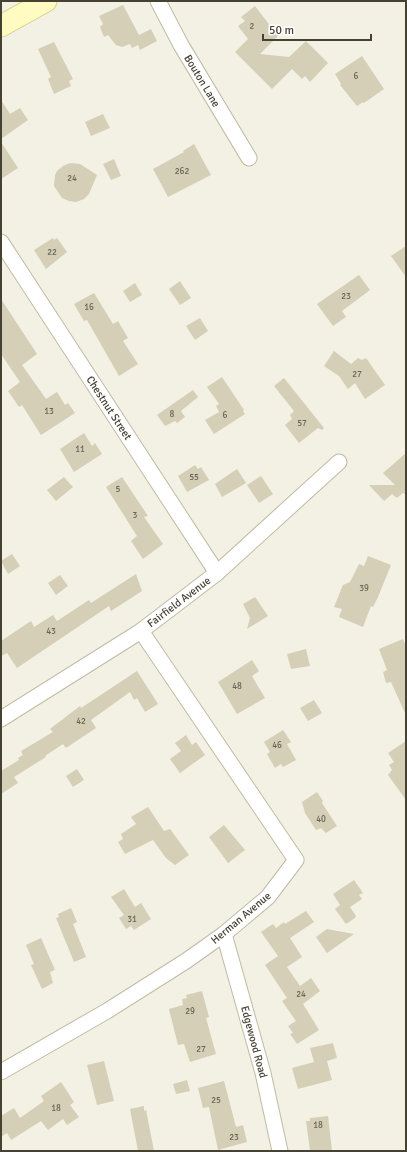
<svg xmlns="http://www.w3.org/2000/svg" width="407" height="1152" font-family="Signika,sans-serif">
	<rect width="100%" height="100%" fill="#f3f1e3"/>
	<g fill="#d5cfb8">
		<path d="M 123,5 L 139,35 L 151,29 L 157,41 L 140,50 L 138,45 L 132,48 L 130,44 L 122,47 L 116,45 L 108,35 L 104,37 L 100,27 L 103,24 L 99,16 Z"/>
		<path d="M 255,6 L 278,36 L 260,54 L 289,57 L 306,41 L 328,63 L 310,82 L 305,76 L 302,79 L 292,69 L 272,89 L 235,52 L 248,39 L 238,26 L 245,21 L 241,17 Z"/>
		<path d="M 54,42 L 73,79 L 69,81 L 71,86 L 54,94 L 48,79 L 51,77 L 38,49 Z"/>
		<path d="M 362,56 L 384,89 L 364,103 L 363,102 L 357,106 L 340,85 L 341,84 L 335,74 Z"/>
		<path d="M 1,100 L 10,114 L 20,108 L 28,120 L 1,139 Z"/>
		<path d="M 103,114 L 110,128 L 91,136 L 85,122 Z"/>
		<path d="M 1,142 L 18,168 L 1,179 Z"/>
		<path d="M 194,144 L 211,175 L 168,197 L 153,169 L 184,152 L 183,151 Z"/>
		<path d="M 114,159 L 121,176 L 111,180 L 103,164 Z"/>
		<path d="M 70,163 L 80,164 L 97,175 L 89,194 L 84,199 L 76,202 L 69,201 L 62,198 L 54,186 L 55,175 L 57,171 L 63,166 Z"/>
		<path d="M 53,238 L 54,240 L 57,238 L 67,252 L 46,269 L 34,250 Z"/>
		<path d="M 406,246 L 406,277 L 391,256 Z"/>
		<path d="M 359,275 L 370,290 L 342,311 L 346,317 L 333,326 L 317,304 Z"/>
		<path d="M 180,281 L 191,298 L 180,305 L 169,289 Z"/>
		<path d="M 135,283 L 142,295 L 130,302 L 123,291 Z"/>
		<path d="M 94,293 L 113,324 L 118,321 L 128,338 L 123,341 L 138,364 L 119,376 L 87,320 L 84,321 L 74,304 Z"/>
		<path d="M 1,299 L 37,354 L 22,365 L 46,399 L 57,392 L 65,405 L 68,403 L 75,413 L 41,435 L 22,405 L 19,407 L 8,391 L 20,382 L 1,354 Z"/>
		<path d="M 200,318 L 208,331 L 195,340 L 186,326 Z"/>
		<path d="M 334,351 L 351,364 L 358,358 L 362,360 L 366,358 L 385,385 L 365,399 L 355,383 L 348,389 L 339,376 L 324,366 Z"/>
		<path d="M 222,377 L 244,410 L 243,411 L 245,414 L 214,434 L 205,420 L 219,412 L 216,406 L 219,404 L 207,387 Z"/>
		<path d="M 284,378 L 324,428 L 322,430 L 318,428 L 299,443 L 285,425 L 292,419 L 290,415 L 294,411 L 274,386 Z"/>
		<path d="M 193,390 L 198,397 L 181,411 L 185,417 L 177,423 L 175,421 L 165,426 L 157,415 Z"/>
		<path d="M 84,433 L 92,446 L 95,443 L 102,454 L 74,472 L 60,449 Z"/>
		<path d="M 406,453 L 406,495 L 403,493 L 397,498 L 392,494 L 384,501 L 369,485 L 395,485 L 383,473 Z"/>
		<path d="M 195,465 L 198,469 L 201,467 L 209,480 L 187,492 L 178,476 Z"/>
		<path d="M 237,469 L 246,483 L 222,497 L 215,484 Z"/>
		<path d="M 261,476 L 273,494 L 259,503 L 247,485 Z"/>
		<path d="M 64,477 L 73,487 L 56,501 L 47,490 Z"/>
		<path d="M 122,477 L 148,516 L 144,517 L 163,544 L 143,559 L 131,541 L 137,536 L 106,487 Z"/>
		<path d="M 12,554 L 20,566 L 8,574 L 1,561 Z"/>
		<path d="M 368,556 L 391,565 L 378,597 L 373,607 L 371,606 L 363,627 L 339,617 L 342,609 L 334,607 L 343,585 L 350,582 L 359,564 L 364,566 Z"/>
		<path d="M 136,574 L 142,591 L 111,611 L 109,606 L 17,668 L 7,653 L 1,656 L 1,641 L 31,621 L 34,627 L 53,615 L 57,621 L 89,600 L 91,603 Z"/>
		<path d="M 60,575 L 68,586 L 56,595 L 48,583 Z"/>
		<path d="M 255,597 L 268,616 L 247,629 L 250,618 L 243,604 Z"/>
		<path d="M 403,639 L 406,646 L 405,713 L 391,682 L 386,683 L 383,672 L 387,670 L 379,649 Z"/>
		<path d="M 306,649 L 310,666 L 291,669 L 287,654 Z"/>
		<path d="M 252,660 L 259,671 L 252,676 L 265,698 L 237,714 L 218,682 Z"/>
		<path d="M 137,671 L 158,704 L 145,712 L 137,698 L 134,700 L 130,692 L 91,720 L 96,728 L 66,748 L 63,744 L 45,756 L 46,757 L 14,777 L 18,783 L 1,794 L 1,771 L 19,760 L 18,758 L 23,755 L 21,751 L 53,732 L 50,729 L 80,706 L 81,708 Z"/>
		<path d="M 314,700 L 322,713 L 308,721 L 300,708 Z"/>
		<path d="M 283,730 L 291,742 L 287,744 L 296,760 L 283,767 L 281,764 L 275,768 L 267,754 L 270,752 L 264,742 Z"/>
		<path d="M 186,735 L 192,745 L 196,742 L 205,755 L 180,773 L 170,759 L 181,751 L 175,743 Z"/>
		<path d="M 406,741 L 406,800 L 388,775 L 392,770 L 389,765 L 394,762 L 388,753 Z"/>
		<path d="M 77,769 L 84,780 L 73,787 L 66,776 Z"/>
		<path d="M 317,792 L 323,801 L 322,803 L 337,826 L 326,833 L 321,828 L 316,830 L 305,813 L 302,802 Z"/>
		<path d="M 148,807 L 164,831 L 170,829 L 189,855 L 175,865 L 166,858 L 153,840 L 125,854 L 118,842 L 123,839 L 121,834 L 136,824 L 131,817 Z"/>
		<path d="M 224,825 L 245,850 L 228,863 L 209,837 Z"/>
		<path d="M 354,880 L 363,893 L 359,895 L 362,899 L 350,907 L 356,916 L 355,918 L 346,924 L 335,909 L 340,905 L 333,894 Z"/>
		<path d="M 124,889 L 135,907 L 141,903 L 151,919 L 134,930 L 131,926 L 126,929 L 119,918 L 124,915 L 111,897 Z"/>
		<path d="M 71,908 L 77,922 L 73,924 L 86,957 L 74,962 L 56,918 L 59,917 L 58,914 Z"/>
		<path d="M 306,911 L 314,922 L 290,938 L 302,957 L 287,967 L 300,986 L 311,978 L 320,991 L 303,1004 L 319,1030 L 297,1044 L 290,1034 L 293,1033 L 288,1026 L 296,1021 L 282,1001 L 287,998 L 265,965 L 278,956 L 261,932 L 273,924 L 276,928 L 284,922 L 285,924 Z"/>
		<path d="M 327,929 L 354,934 L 327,953 L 316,937 Z"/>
		<path d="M 41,938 L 55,970 L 50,972 L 53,983 L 42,989 L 31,965 L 34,964 L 26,945 Z"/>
		<path d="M 202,991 L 209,1017 L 206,1018 L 216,1054 L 190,1062 L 184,1044 L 178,1045 L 169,1009 L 183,1005 L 182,999 L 187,998 L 186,995 Z"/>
		<path d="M 333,1043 L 337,1058 L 327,1061 L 332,1080 L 298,1089 L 292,1068 L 314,1062 L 310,1048 Z"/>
		<path d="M 104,1061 L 114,1101 L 97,1105 L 87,1065 Z"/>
		<path d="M 187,1080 L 190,1091 L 176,1094 L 173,1084 Z"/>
		<path d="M 224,1081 L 236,1127 L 243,1125 L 247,1142 L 218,1150 L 209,1107 L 203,1108 L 198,1088 Z"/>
		<path d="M 61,1082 L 74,1102 L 70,1105 L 79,1117 L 67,1125 L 63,1119 L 48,1130 L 41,1121 L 11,1140 L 7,1133 L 1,1137 L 1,1116 L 14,1108 L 20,1118 L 44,1101 L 41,1096 Z"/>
		<path d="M 144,1106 L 144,1111 L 146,1110 L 154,1151 L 138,1151 L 130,1109 Z"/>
		<path d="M 328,1116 L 332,1151 L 310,1151 L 306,1121 L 310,1121 L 310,1118 Z"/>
	</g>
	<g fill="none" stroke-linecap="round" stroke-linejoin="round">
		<defs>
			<g id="minor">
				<path d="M 158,1 L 181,45 L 249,158"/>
				<path d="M 1,242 L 217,573"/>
				<path d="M 1,719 L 141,631 L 217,573 L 339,462"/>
				<path d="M 224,934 L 263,1073 L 280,1151"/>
				<path d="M 1,1072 L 107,1011 L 186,961 L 224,934 L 268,897 L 296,860 L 141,631"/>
			</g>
			<path id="secondary" d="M 1,26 L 46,1"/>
		</defs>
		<use href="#minor" stroke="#bfbba5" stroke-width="17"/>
		<use href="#secondary" stroke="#d6d18f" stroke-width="23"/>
		<use href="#minor" stroke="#fff" stroke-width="15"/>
		<use href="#secondary" stroke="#fffbc1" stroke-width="21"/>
	</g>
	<g text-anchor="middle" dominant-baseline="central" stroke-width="3" stroke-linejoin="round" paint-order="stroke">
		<g font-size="9" fill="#696454">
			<text x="252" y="26">2</text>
			<text x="356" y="76">6</text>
			<text x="182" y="171">262</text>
			<text x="72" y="178">24</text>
			<text x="52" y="252">22</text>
			<text x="346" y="296">23</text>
			<text x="89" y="307">16</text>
			<text x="357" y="374">27</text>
			<text x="49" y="411">13</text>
			<text x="172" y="414">8</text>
			<text x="225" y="415">6</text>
			<text x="302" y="423">57</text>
			<text x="80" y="449">11</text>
			<text x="194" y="477">55</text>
			<text x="118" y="489">5</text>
			<text x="135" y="515">3</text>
			<text x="364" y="588">39</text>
			<text x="51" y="631">43</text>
			<text x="237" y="686">48</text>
			<text x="81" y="721">42</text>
			<text x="277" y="745">46</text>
			<text x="321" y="819">40</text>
			<text x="132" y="919">31</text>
			<text x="301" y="994">24</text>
			<text x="190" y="1011">29</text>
			<text x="201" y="1049">27</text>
			<text x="216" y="1100">25</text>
			<text x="56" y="1108">18</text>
			<text x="318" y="1125">18</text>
			<text x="234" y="1137">23</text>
		</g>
		<g font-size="11" fill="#454133" stroke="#fff">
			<text transform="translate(202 81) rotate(59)">Bouton Lane</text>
			<text transform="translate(109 408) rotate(57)">Chestnut Street</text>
			<text transform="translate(179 602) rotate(-37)">Fairfield Avenue</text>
			<text transform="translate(241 918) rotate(-40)">Herman Avenue</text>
			<text transform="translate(254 1042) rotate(75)">Edgewood Road</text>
		</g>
	</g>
	<rect width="407" height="1152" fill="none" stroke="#454133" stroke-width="4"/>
	<path d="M263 34v6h108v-6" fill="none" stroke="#454133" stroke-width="2"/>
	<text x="269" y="34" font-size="12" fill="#454133" stroke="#ffffff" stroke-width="3" paint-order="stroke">50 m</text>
</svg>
